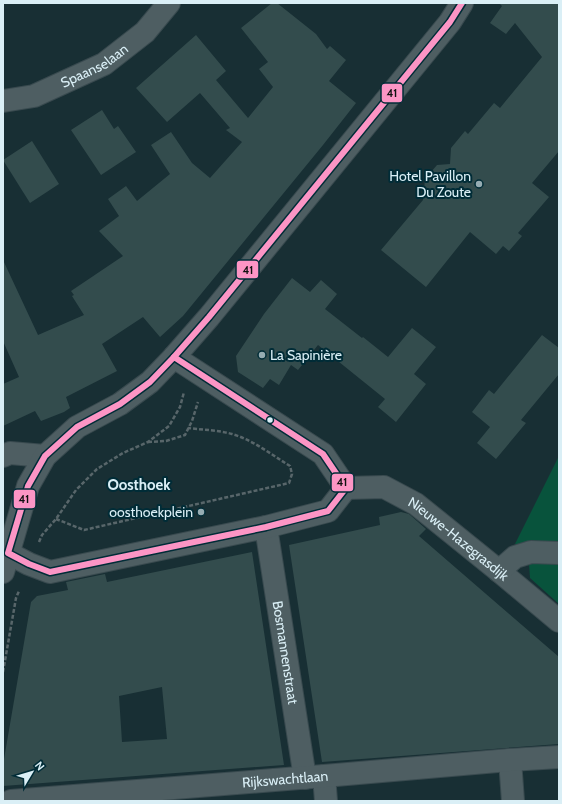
<svg xmlns="http://www.w3.org/2000/svg" width="562" height="804" font-family="Cabin,sans-serif">
	<rect width="100%" height="100%" fill="#182f34"/>
	<g fill="#08533c">
		<path d="M 559,456 L 559,548 L 528,544 L 515,544 Z"/>
		<path d="M 559,550 L 559,604 L 530,578 L 529,564 Z"/>
	</g>
	<g fill="#334c4d" fill-rule="evenodd">
		<path d="M 272,3 L 277,3 L 316,34 L 327,49 L 330,46 L 346,60 L 329,81 L 356,103 L 323,145 L 183,316 L 160,337 L 143,317 L 102,344 L 117,371 L 66,397 L 70,408 L 64,412 L 41,421 L 35,411 L 3,426 L 3,384 L 19,377 L 3,341 L 3,260 L 38,335 L 84,315 L 72,296 L 74,295 L 71,291 L 123,256 L 99,231 L 119,216 L 108,199 L 126,186 L 137,201 L 170,174 L 151,145 L 171,132 L 192,163 L 210,178 L 242,142 L 226,130 L 230,128 L 200,93 L 167,122 L 136,88 L 196,35 L 226,71 L 216,80 L 248,118 L 273,87 L 259,69 L 268,62 L 241,28 Z"/>
		<path d="M 499,3 L 559,3 L 559,151 L 532,183 L 549,197 L 518,233 L 522,236 L 509,251 L 503,246 L 496,254 L 470,232 L 426,287 L 381,250 L 423,200 L 425,179 L 437,165 L 450,164 L 451,148 L 465,131 L 468,134 L 494,103 L 500,108 L 542,57 L 515,23 L 506,34 L 490,23 L 502,6 Z"/>
		<path d="M 102,110 L 114,129 L 118,126 L 136,152 L 101,175 L 71,130 Z"/>
		<path d="M 32,141 L 59,184 L 30,203 L 3,160 Z"/>
		<path d="M 292,278 L 310,292 L 321,280 L 337,294 L 325,309 L 362,338 L 363,337 L 388,357 L 412,328 L 436,347 L 414,374 L 426,384 L 396,422 L 378,407 L 385,399 L 318,345 L 298,370 L 291,365 L 279,385 L 270,379 L 263,388 L 238,372 L 236,356 L 264,314 Z"/>
		<path d="M 542,335 L 559,348 L 559,374 L 521,420 L 526,423 L 496,459 L 477,443 L 490,427 L 472,412 L 489,390 L 494,394 Z"/>
		<path d="M 401,512 L 409,514 L 426,529 L 419,536 L 559,657 L 559,744 L 322,762 L 289,545 L 380,525 L 379,517 Z"/>
		<path d="M 252,552 L 284,765 L 3,786 L 3,765 L 31,602 L 37,596 L 68,590 L 66,582 L 105,574 L 107,582 ZM 162,687 L 167,739 L 122,742 L 119,696 Z"/>
	</g>
	<g fill="none" stroke-linecap="round" stroke-linejoin="round">
		<defs>
			<g id="minor">
				<path id="s1" d="M 3,101 L 34,96 L 104,64 L 145,32 L 169,3"/>
				<path d="M 174,357 L 323,454 L 346,488"/>
				<path d="M 3,456 L 10,453 L 45,456"/>
				<path id="s2" d="M 346,488 L 384,487 L 416,504 L 499,571 L 559,621"/>
				<path id="s3" d="M 266,527 L 305,778"/>
				<path d="M 8,553 L 29,564 L 50,572 L 266,527 L 328,511 L 346,488"/>
				<path d="M 499,571 L 515,557 L 531,552 L 559,553"/>
				<path d="M 3,572 L 28,486 L 45,456 L 77,427 L 120,404 L 150,382 L 174,357 L 209,317 L 450,22 L 462,3"/>
				<path d="M 510,760 L 513,801"/>
				<path d="M 324,776 L 326,801"/>
				<path id="s4" d="M 11,801 L 324,776 L 510,760 L 559,757"/>
			</g>
		</defs>
		<use href="#minor" stroke="#394a4f" stroke-width="24"/>
		<g stroke="#58666a" stroke-width="2.5" stroke-dasharray="4 2" stroke-linecap="butt">
			<path d="M 148,442 L 166,441 L 185,435 L 192,421 L 198,402"/>
			<path d="M 56,519 L 84,530 L 289,483 L 292,474 L 290,466 C 272,455 253,440 232,434 C 218,430 203,430 188,428"/>
			<path d="M 39,542 L 42,535 L 56,519 L 76,490 L 97,469 L 123,453 L 148,442 L 169,426 L 180,407 L 184,392"/>
			<path d="M 3,672 L 16,598 L 19,591"/>
		</g>
		<use href="#minor" stroke="#4e5e62" stroke-width="22"/>
		<defs>
			<g id="bus-1">
				<path d="M 174,357 L 323,454 L 346,488 L 328,511 L 266,527 L 50,572 L 29,564 L 8,553 L 28,486 L 45,456 L 77,427 L 120,404 L 150,382 Z"/>
				<path d="M 174,357 L 209,317 L 450,22 L 462,3"/>
			</g>
		</defs>
		<use href="#bus-1" stroke="#002c37" stroke-width="9"/>
		<use href="#bus-1" stroke="#fc95c5" stroke-width="6"/>
	</g>
	<g fill="#96acb2" stroke="#002c37" stroke-width="1.5">
		<circle cx="479" cy="184" r="4"/>
		<circle cx="262" cy="355" r="4"/>
		<circle cx="201" cy="512" r="4"/>
	</g>
	<circle fill="#daeff6" stroke="#002c37" stroke-width="1.5" cx="270" cy="420" r="3.5"/>
	<g text-anchor="middle" dominant-baseline="central" stroke-width="4" stroke-linejoin="round" paint-order="stroke">
		<g font-size="14" fill="#daeff6" stroke="#002c37">
			<text stroke="none"><textPath href="#s1" startOffset="99">Spaanselaan</textPath></text>
			<text stroke="none"><textPath href="#s2" startOffset="129">Nieuwe-Hazegrasdijk</textPath></text>
			<text stroke="none"><textPath href="#s3" startOffset="127">Bosmannenstraat</textPath></text>
			<text stroke="none"><textPath href="#s4" startOffset="275">Rijkswachtlaan</textPath></text>
		</g>
		<g font-size="14" fill="#daeff6" stroke="#002c37" text-anchor="end">
			<text x="471" y="176">Hotel Pavillon<tspan x="471" dy="16">Du Zoute</tspan></text>
			<text x="270" y="355" text-anchor="start">La Sapinière</text>
			<text x="193" y="512">oosthoekplein</text>
		</g>
		<g font-size="15" font-weight="bold" fill="#daeff6" stroke="#002c37">
			<text x="139" y="485">Oosthoek</text>
		</g>
	</g>
	<g stroke="#002c37" stroke-width="1.5">
		<rect x="381" y="83" width="22" height="20" rx="4" fill="#fc95c5"/>
		<rect x="236" y="260" width="23" height="19" rx="4" fill="#fc95c5"/>
		<rect x="331" y="473" width="23" height="19" rx="4" fill="#fc95c5"/>
		<rect x="13" y="489" width="23" height="20" rx="4" fill="#fc95c5"/>
	</g>
	<g font-size="11" text-anchor="middle" font-weight="bold" fill="#111">
		<text x="392" y="97">41</text>
		<text x="248" y="274">41</text>
		<text x="342" y="486">41</text>
		<text x="24" y="503">41</text>
	</g>
	<rect width="562" height="804" fill="none" stroke="#daeff6" stroke-width="8"/>
	<g transform="translate(32 772) rotate(52)" stroke="#002c37" stroke-width="3" paint-order="stroke">
	<path d="M0-3L7 15L0 10L-7 15Z" fill="#daeff6"/>
	<text y="-6" font-size="11" font-weight="bold" text-anchor="middle" fill="#daeff6">N</text>
	</g>
</svg>
